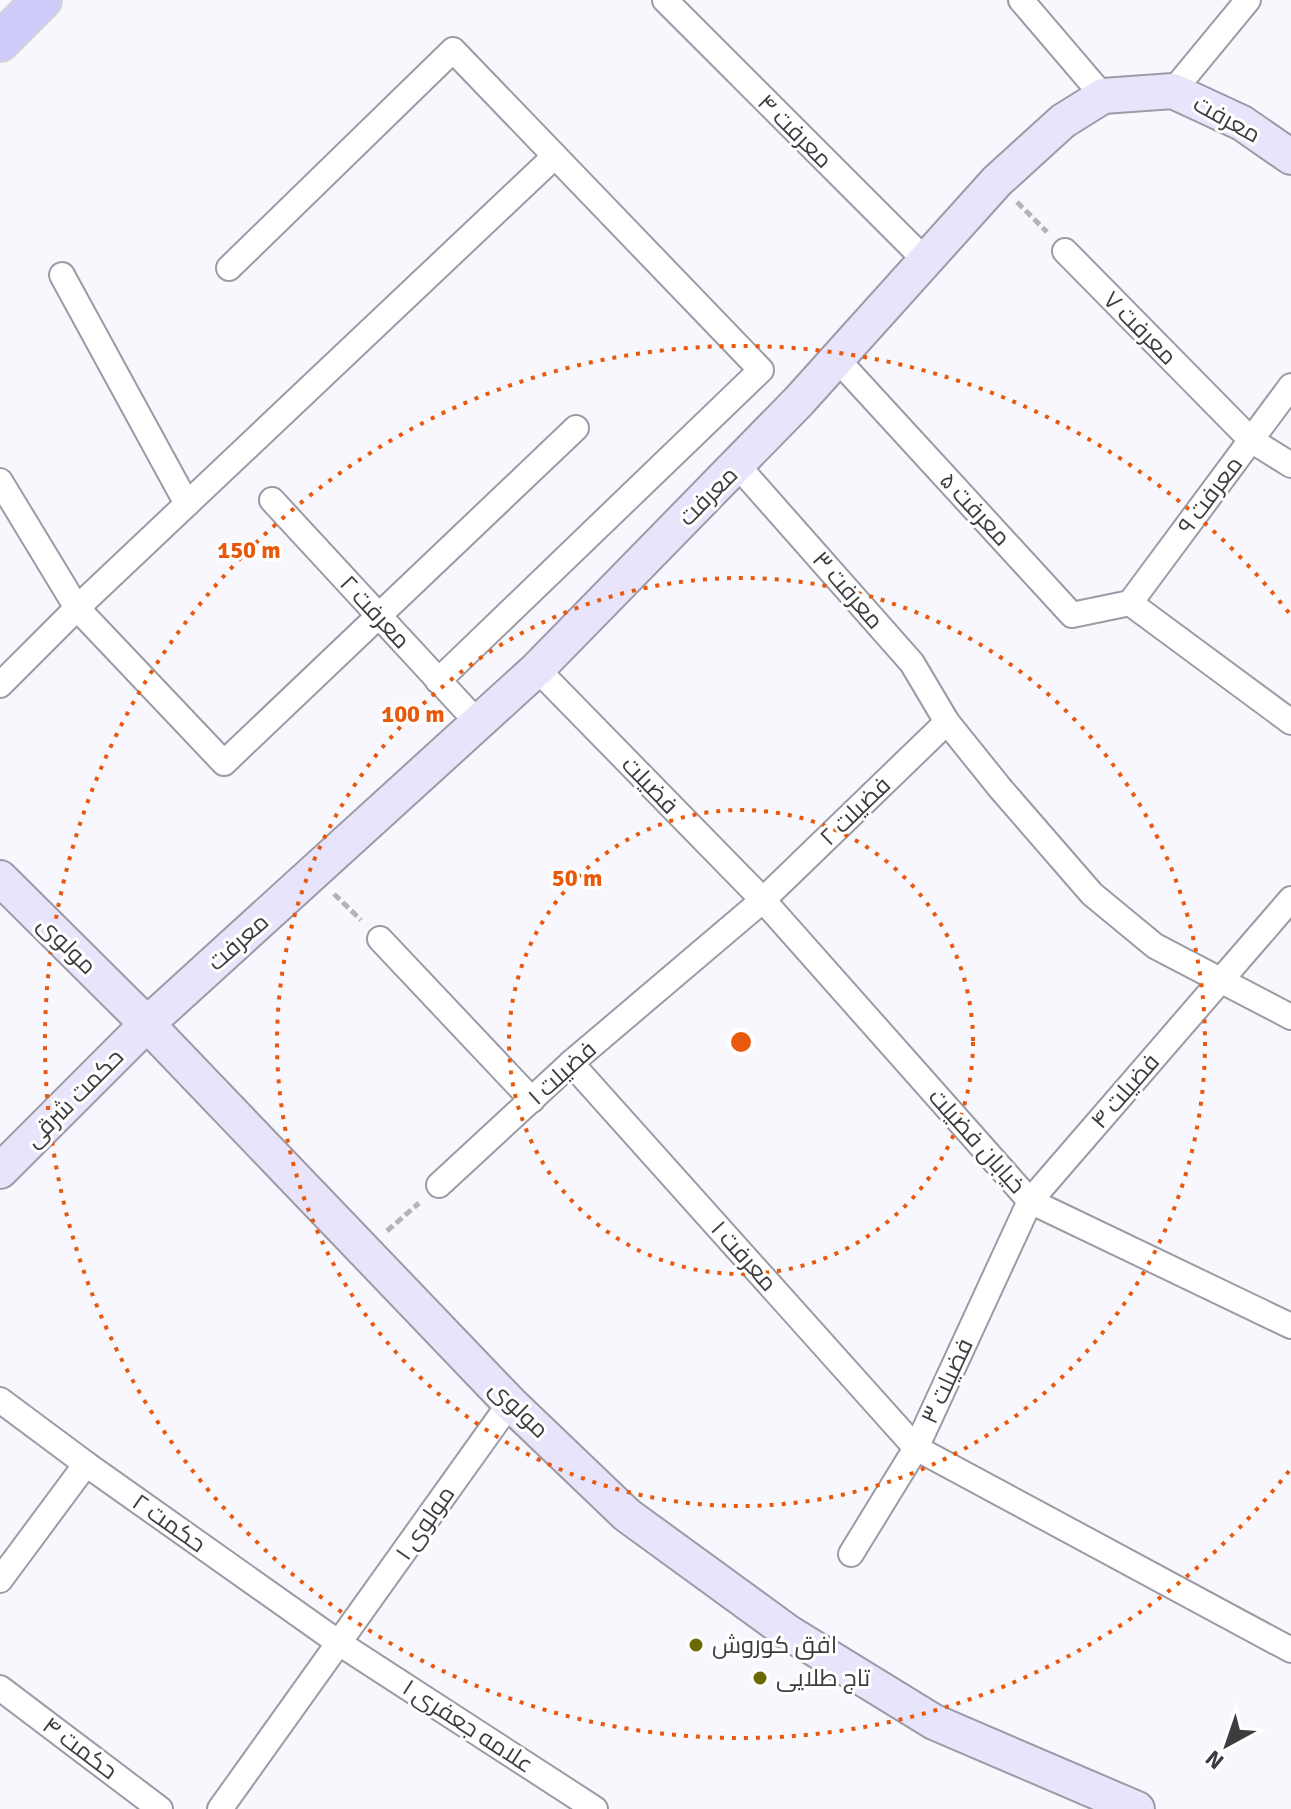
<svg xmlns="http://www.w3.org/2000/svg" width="1291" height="1809" font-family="Signika,Cairo,sans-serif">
	<rect width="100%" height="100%" fill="#f8f7fd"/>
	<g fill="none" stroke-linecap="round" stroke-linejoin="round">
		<defs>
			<g id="street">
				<path d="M 665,0 L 926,261"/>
				<path d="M 1021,0 L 1103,96"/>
				<path d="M 1173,91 L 1248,0"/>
				<path d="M 1065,251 L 1251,440 L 1291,465"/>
				<path d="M 229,268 L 453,50 L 761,370 L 438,681"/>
				<path d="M 62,275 L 187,504"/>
				<path d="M 837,359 L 1072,615 L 1130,603"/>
				<path d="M 738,466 L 912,663 L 947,722 L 1000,788 L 1092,894 L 1155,946 L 1291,1017"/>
				<path d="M 0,481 L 77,608 L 555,156"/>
				<path d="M 272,500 L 478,723"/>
				<path d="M 1130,603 L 1291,386"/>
				<path d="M 1130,603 L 1291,722"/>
				<path d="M 537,669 L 763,900 L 1030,1201 L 1291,1326"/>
				<path d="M 0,685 L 77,608 L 224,763 L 576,428"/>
				<path d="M 380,939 L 532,1100"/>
				<path d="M 571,1063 L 916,1448 L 1291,1650"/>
				<path d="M 439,1185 L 571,1063 L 763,900 L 947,722"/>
				<path d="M 0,1400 L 86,1464 L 339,1643 L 595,1809"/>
				<path d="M 851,1554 L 916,1448 L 1030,1201 L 1291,899"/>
				<path d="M 0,1580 L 86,1464"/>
				<path d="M 0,1688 L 160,1809"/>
				<path d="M 220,1809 L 510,1403"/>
			</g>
			<g id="secondary">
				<path d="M 0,878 L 147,1024 L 510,1403 L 627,1515 L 789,1633 L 934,1722 L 1137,1809"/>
				<path d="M 0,1171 L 147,1024 L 537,669 L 799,401 L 997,181 L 1063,121 L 1103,96 L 1173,91 L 1242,123 L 1291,157"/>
			</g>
			<path id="primary" d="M 0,42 L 42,0"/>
		</defs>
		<use href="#street" stroke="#9c9ba5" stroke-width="28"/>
		<use href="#secondary" stroke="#9c9ba5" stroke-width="38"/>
		<use href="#primary" stroke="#d4d4d5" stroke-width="42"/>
		<g stroke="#b3b3b8" stroke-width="5" stroke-dasharray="8 4" stroke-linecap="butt">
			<path d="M 1017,202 L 1047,232"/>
			<path d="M 334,894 L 361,920"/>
			<path d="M 387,1231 L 419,1203"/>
		</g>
		<use href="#street" stroke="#fff" stroke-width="24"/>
		<use href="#secondary" stroke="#e7e4fc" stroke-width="34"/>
		<use href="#primary" stroke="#cecafa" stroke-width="38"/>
	</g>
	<g fill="none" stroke="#e8590c" stroke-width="4" stroke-dasharray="4 8">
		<circle cx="741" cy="1042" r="232"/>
		<circle cx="741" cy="1042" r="464"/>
		<path d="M1289 1471A696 696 0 1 1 1289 613"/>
	</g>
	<g fill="#6c6903" stroke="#fff" stroke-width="3">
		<circle cx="696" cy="1645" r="8"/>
		<circle cx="760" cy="1678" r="8"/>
	</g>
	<g text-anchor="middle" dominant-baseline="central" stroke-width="6" stroke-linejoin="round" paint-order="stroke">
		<g font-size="24" fill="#3d3d40" stroke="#fff">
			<text transform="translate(1227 119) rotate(29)">معرفت</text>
			<text transform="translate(795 131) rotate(45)">معرفت ۴</text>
			<text transform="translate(1140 328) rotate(45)">معرفت ۷</text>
			<text transform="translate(1210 495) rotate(-53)">معرفت ۹</text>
			<text transform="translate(708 496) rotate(-45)">معرفت</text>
			<text transform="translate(975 509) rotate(47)">معرفت ۵</text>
			<text transform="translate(848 590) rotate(49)">معرفت ۳</text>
			<text transform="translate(375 612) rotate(47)">معرفت ۲</text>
			<text transform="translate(650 785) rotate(46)">فضیلت</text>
			<text transform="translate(855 811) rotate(-44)">فضیلت ۲</text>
			<text transform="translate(238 942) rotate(-42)">معرفت</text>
			<text transform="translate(67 945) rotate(45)">مولوی</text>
			<text transform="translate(562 1073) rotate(-42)">فضیلت ۱</text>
			<text transform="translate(1125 1091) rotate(-49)">فضیلت ۴</text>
			<text transform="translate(74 1098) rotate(-45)">حکمت شرقی</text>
			<text transform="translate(977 1141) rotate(48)">خیابان فضیلت</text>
			<text transform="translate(744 1256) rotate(48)">معرفت ۱</text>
			<text transform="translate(947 1381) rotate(-65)">فضیلت ۳</text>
			<text transform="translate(519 1409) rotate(44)">مولوی</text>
			<text transform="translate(169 1523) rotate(35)">حکمت ۲</text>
			<text transform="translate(425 1523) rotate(-55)">مولوی ۱</text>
			<text transform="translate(468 1726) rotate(33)">علامه جعفری ۱</text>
			<text transform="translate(80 1748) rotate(37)">حکمت ۴</text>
		</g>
		<g font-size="24" fill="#3d3d40" stroke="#fff" text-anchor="start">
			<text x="712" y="1645">افق کوروش</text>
			<text x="776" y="1678">تاج طلایی</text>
		</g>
	</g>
	<circle cx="741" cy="1042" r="12" fill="#e8590c" stroke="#fff" stroke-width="4"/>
	<g font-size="24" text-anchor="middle" font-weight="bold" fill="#e8590c" stroke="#fff" stroke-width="6" stroke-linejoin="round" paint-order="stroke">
		<text x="249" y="558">150 m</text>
		<text x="413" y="722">100 m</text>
		<text x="577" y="886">50 m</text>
	</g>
	<g transform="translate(1227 1745) rotate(220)" stroke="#ffffff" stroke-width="6" paint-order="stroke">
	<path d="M0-6L14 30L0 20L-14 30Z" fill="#3d3d40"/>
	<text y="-12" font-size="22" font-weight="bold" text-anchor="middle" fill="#3d3d40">N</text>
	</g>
</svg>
